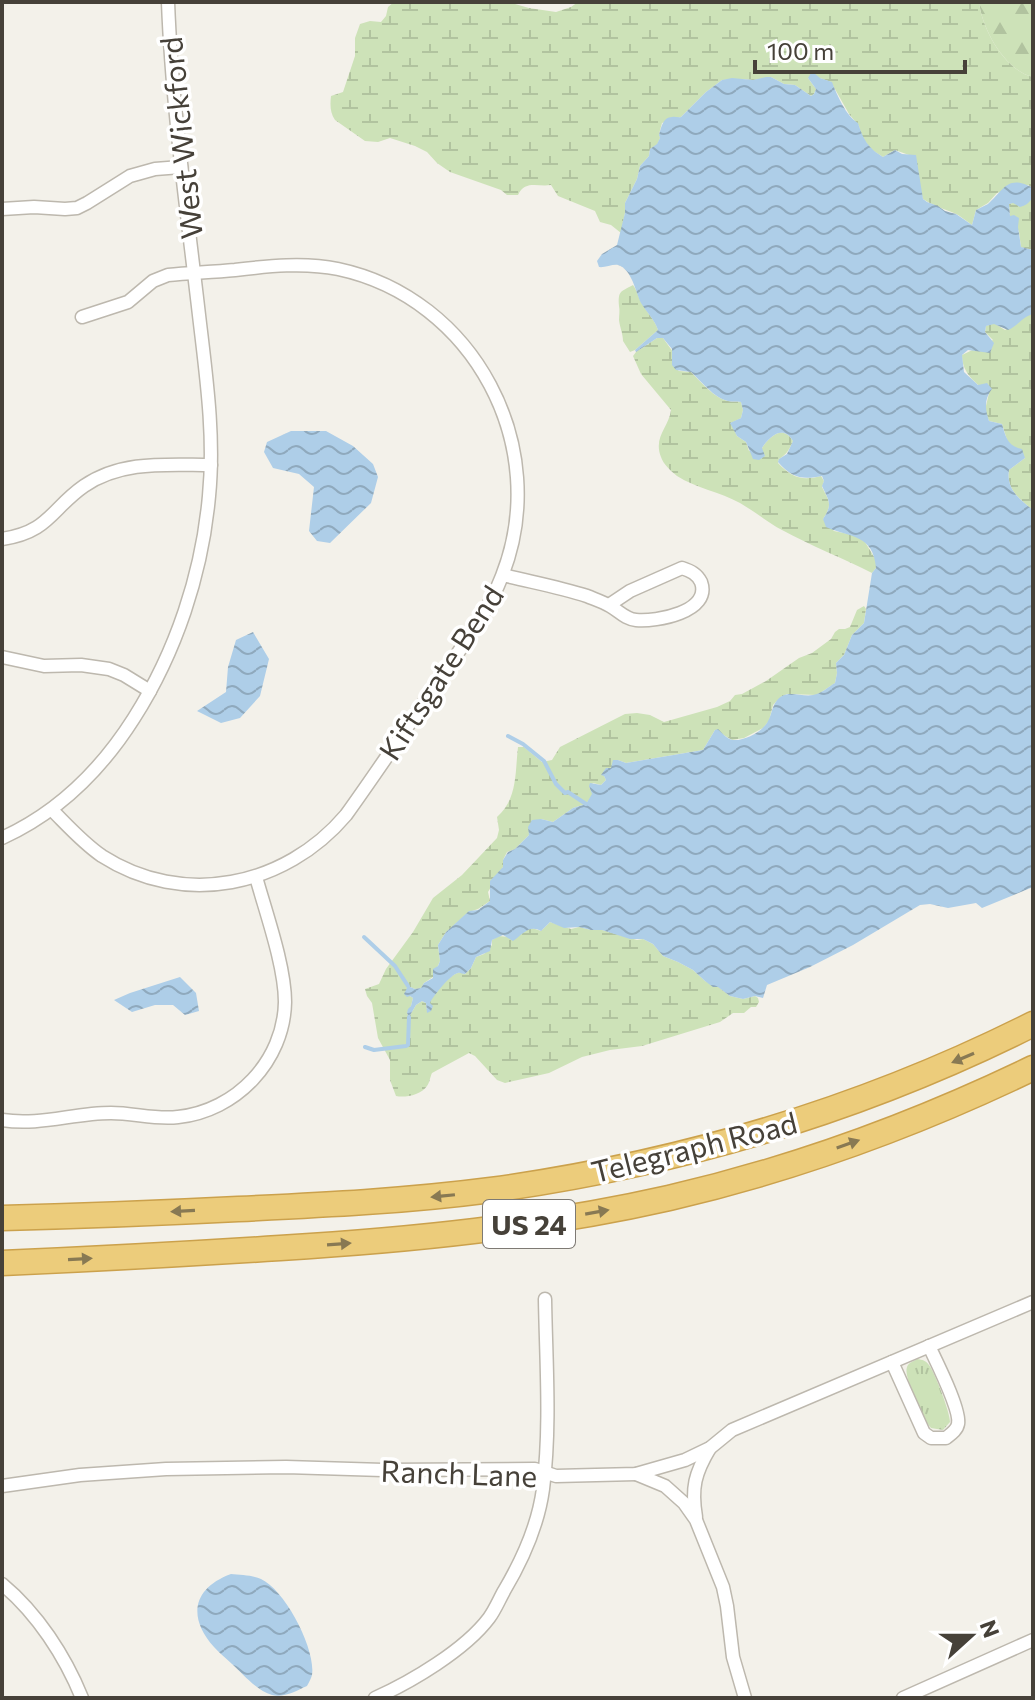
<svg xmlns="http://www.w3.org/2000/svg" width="1035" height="1700" font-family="Commissioner,sans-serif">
	<defs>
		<pattern id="grass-tufts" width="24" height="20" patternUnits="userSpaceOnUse" patternTransform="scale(2)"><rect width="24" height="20" fill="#cde2b8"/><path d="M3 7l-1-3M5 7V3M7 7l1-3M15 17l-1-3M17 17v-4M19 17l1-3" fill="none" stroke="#b1c39f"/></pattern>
		<pattern id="forest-firs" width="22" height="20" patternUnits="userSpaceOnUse" patternTransform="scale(2)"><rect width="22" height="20" fill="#cde2b8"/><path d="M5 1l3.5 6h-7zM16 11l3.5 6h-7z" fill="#b1c39f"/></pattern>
		<pattern id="wetland-marsh" width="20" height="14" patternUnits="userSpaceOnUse" patternTransform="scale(2)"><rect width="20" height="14" fill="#cde2b8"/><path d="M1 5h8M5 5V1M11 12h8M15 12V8" fill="none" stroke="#b1c39f"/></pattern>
		<pattern id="water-waves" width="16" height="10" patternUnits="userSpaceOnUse" patternTransform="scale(2)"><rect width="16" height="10" fill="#aecee8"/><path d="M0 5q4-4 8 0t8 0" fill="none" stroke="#8fa9bd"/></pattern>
	</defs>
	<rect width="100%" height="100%" fill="#f3f1ea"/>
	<path fill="url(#grass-tufts)" d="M 917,1359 C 923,1360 925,1360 929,1365 C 935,1373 950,1412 950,1422 L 943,1430 L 931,1428 L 927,1423 C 922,1413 903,1377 907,1367 C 909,1362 913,1362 917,1359 Z"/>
	<path fill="url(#forest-firs)" d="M 979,2 L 1033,2 L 1033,77 C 1005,71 982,29 979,2 Z"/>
	<g fill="url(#wetland-marsh)">
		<path d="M 394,2 L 508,2 L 529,8 L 556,12 L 571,7 L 578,2 L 979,2 C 982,29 1005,71 1033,77 L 1033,188 L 1028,185 L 997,193 L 988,203 L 976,210 L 972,225 C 966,221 961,216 954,213 C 944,209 932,205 923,199 L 909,155 L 895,150 L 883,157 L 872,150 L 861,136 L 859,126 L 849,114 L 831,82 L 820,78 L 808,78 L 816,89 L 814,94 L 811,96 L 795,85 L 784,84 L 771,77 L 753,80 L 743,79 L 722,80 L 706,92 L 681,117 L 662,123 L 659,134 L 660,138 L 657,145 L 650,149 L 649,156 L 640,166 L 637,179 L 625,203 L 625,213 L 621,233 L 611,225 L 600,222 L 595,211 L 558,196 L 551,185 C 537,187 525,180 518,195 L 507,195 L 501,190 L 450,172 L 437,163 L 427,152 L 415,146 L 390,138 L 378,142 L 365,141 L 335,120 C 330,113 330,105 331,96 L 343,92 L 355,56 L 355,38 L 360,24 L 370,21 L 381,22 L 386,16 L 388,7 Z"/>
		<path d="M 1033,196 L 1033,250 L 1021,247 L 1019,232 L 1012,216 L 1010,216 L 1009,204 Z"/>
		<path d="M 633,285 C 638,292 638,298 643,305 C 648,314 655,320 658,330 L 635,350 L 630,352 L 623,341 C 623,334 620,328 619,320 C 619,315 620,311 619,306 C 618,291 620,292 633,285 Z"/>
		<path d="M 1033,314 L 1033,510 C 1019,499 1006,489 1009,470 L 1025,458 L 1008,443 L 1002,424 L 989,421 L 985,410 L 989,393 C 975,383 962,373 962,355 L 993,340 L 985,332 L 986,326 L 994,323 L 1005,330 L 1024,316 Z"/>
		<path d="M 657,338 L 663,338 L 673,352 L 673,365 L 679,371 L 691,372 C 700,381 714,398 728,401 C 732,402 737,401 741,402 L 743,410 L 741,418 L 731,423 L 737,436 L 746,442 L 749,451 L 762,448 C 769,437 783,424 793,441 C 789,450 787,454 779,459 L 778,463 C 792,478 802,481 821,476 L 824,481 L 822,487 C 829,501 833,504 823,519 L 834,531 L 858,536 L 865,542 L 876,560 L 876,568 L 872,573 C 843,558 811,546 782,530 C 767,522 754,511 740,503 C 720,492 696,488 677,476 C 671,471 663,464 661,457 C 653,437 669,427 671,410 L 641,374 L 633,356 L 636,352 Z"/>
		<path d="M 864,606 L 866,609 L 864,623 L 852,635 L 844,655 L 836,663 L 837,673 L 835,683 L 817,695 L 787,694 L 781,697 L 773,705 L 769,721 L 763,728 L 744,738 L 732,740 L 715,730 L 703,750 L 626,763 L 618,760 L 604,776 L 606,780 L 601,785 L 593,783 L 589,787 L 593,794 L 586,804 L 573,808 L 553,822 L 541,819 L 529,835 L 515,849 L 507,852 L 503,860 L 503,867 L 488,892 L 490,901 L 478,909 L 469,912 L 446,932 L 438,945 L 440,961 L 433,977 L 424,983 L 421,988 L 415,989 L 408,986 L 410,996 L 413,998 L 411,1006 L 407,1013 L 409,1017 L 416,1005 L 422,1001 L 426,1003 L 426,1009 C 428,1005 430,1001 432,997 C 434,992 453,973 458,973 C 460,972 462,973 465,974 L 471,968 L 476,957 L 484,954 L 492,945 L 492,940 L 499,936 L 508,937 L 532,928 L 541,931 L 550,922 L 571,929 L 579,927 L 591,930 L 602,930 L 637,940 L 643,939 L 653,944 L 663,956 L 678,962 L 693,970 L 705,981 L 718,987 L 730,996 L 743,999 L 755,996 L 758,998 L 759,1002 L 756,1007 L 751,1007 L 744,1013 L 733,1013 L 720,1022 L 642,1046 L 610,1050 L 582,1057 L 549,1073 L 505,1083 L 497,1080 L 475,1056 L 469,1053 L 432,1073 C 430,1077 430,1082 427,1086 C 421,1095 405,1098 396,1096 L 390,1080 L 390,1060 L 378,1038 L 372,1003 L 367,996 L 365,989 L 379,984 L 386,969 L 413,932 L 433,898 L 462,875 L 497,838 L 499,830 L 497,817 C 518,799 515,771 518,747 L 524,747 L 542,762 L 552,760 L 560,747 L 625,714 L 637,713 L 650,715 L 664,722 L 717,707 L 730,701 L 735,695 L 742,694 L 766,681 L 799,658 L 812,653 L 831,639 L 835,632 L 839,629 L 845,629 L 850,627 L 857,610 Z"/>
	</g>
	<g fill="url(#water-waves)">
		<path d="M 811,73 L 814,73 L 820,78 L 832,82 C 837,95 846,116 858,123 C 863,139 868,148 883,157 L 895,150 L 902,154 L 916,155 L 923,199 L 927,202 L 938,206 L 945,211 L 956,214 L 972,225 L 976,210 C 980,208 984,206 988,204 C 1004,190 1007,174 1033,188 C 1033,198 1031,204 1020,207 L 1013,203 L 1009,204 L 1010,216 L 1014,215 L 1019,218 L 1018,227 L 1021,247 L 1033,250 L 1033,314 C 1022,317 1018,326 1008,330 L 994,324 L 986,326 L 985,332 L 994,343 L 990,353 L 968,350 L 962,355 L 964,372 L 978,385 L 987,383 L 992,389 C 984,399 985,409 989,421 L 1002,424 C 1006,437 1007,446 1022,449 L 1025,458 L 1009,470 C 1006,489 1019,499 1033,510 L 1033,887 L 982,908 L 976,903 L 948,908 L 930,904 L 920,905 L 853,945 L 810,967 L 767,985 L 763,998 L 755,996 L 743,999 L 730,996 L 718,987 L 713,987 L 705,981 L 693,970 L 678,962 L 663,956 L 653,944 L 643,939 L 630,939 L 602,930 L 591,930 L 579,927 L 564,928 L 550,922 L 541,931 C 529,924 522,935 513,941 L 503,935 L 492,940 L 490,951 L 476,957 L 471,968 L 465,974 C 462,974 460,972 458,973 C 451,974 433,996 430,1003 L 433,1006 L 431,1011 L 427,1013 L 426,1003 L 422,1001 L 416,1005 L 409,1017 L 407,1013 L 408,1009 L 411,1006 L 413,998 L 410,996 L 407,997 L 404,994 L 408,986 L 415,989 L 421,988 L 424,983 L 433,978 L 433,969 L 438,966 L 440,961 L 438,945 L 446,932 L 469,911 L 478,910 L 490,901 L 490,881 L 503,867 L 503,860 L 508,852 L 515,849 L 529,835 L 528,827 L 532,820 L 541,819 L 553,822 L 573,808 L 586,804 L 592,794 L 589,786 L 590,783 L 601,785 L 606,780 L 604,776 L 601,775 L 606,768 L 611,768 L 613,760 L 618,760 L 626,763 L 703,750 L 715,730 L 718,729 C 722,733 727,739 733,740 C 744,741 761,732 767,723 C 773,714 771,703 782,696 C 791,691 803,697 813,695 C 821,694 828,687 835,683 L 837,673 L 836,663 L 844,655 L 852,635 L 864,623 L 872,573 L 876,568 C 873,534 851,538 826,527 L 823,519 C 833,504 829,501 822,486 L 824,481 L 822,476 C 802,480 792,478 778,462 L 779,459 L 787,454 L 793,441 C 783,424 769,437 762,448 L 765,456 L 759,460 L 753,459 L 746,442 L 737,436 L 730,423 L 741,418 L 743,410 L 741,402 C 737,401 732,402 728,401 C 714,398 701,381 691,372 L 676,370 L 672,365 L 672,349 L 663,338 L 657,338 L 636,352 L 635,350 L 658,330 C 655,320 647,313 641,303 C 636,293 632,269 618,265 C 613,264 604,268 599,267 L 597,261 L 602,254 L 617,245 L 625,213 L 625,203 L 637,179 L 640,166 L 649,156 L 650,149 L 657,144 L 660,138 L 659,135 C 661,128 663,117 672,117 C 675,116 678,118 681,117 L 706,92 L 722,80 L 732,78 L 753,80 L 766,77 L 771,77 L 784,84 L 795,85 L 811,96 L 814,94 L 816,89 L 808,78 Z"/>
		<path d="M 291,431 L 326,431 L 353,446 L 373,464 L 378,477 L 371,503 L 330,543 L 317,541 L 309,531 L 314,487 L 299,474 L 273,468 L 264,452 L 267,442 Z"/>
		<path d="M 253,632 L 269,659 L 260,696 L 240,718 L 221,723 L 197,711 L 226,692 L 228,667 L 236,640 Z"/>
		<path d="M 180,977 L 196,993 L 199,1011 L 185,1015 L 173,1005 L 155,1005 L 132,1012 L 114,1000 L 130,993 Z"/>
		<path d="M 231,1574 C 240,1575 253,1575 261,1579 C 285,1590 316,1649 312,1675 C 311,1679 309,1682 307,1686 C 296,1691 284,1698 272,1695 C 257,1691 243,1674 232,1664 C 226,1658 219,1653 214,1647 C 187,1617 193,1588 231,1574 Z"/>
	</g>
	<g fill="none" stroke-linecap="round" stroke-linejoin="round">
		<g stroke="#aecee8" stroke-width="4">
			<path d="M 508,736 L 523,744 L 544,761 L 556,784 L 565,793 L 568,792 L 586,804"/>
			<path d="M 364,937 L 395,966 L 408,986"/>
			<path d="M 365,1047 L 374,1050 L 406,1046 L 408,1045 L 409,1017"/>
		</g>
		<defs>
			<g id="street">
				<path d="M 2,209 L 34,207 L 65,209 L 77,208 L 87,203 L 130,176 L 155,169 L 181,167"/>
				<path d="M 2,539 C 49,532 51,509 84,486 C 122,460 167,465 211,465"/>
				<path d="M 503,575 C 531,582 559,587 587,596 C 594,599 603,602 610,606 C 619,611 625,619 636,620 C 656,622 712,612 701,582 C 697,574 691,571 682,568 L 630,591 L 609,605"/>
				<path d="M 2,657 L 44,666 L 81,665 L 109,669 L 124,675 L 150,691"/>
				<path d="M 52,810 C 68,826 83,843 102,856 C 183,908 285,887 346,815 C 377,772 406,728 436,685 C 459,650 487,615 502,576 C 553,447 474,298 338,269 C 304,262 269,266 235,270 C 213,272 191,273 168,275 L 153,281 L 128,302 L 82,317"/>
				<path d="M 2,838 C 59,812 101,770 134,718 C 176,652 202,574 209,496 C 215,436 206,375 199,315 C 187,211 172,107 168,2"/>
				<path d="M 2,1120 C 40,1126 73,1113 111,1113 C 134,1113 156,1120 178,1117 C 236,1111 284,1061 285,1002 C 285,966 266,913 256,877"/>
				<path d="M 892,1362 L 924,1433 L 931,1438 L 946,1438 C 951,1434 957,1430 958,1424 C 961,1410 936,1361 929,1346"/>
				<path d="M 636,1474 L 665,1486 L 684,1503 L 696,1520 L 723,1587 L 727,1606 L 733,1657 L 745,1698"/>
				<path d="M 2,1486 L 80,1475 L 166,1469 L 286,1467 L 383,1470 L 535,1469 L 556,1476 L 636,1474 L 685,1460 L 710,1448 L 732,1430 L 1033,1302"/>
				<path d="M 696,1517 C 691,1488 695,1473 710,1448"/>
				<path d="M 2,1584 C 37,1613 65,1656 82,1698"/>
				<path d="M 375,1698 C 411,1682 465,1650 489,1618 C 495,1610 499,1600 504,1591 C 523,1559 538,1526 543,1489 C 551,1426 546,1362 545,1299"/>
				<path d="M 903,1698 L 1033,1640"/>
			</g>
			<g id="highway">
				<path d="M 2,1218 C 81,1216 159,1213 238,1209 C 323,1205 407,1201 491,1190 C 679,1164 864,1109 1033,1024"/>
				<path d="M 2,1263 C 95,1259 187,1254 280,1248 C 410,1240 541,1227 669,1198 C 794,1169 917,1124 1033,1068"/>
			</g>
		</defs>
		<use href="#street" stroke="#bdb8ae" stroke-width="15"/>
		<use href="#highway" stroke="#cba14c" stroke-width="27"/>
		<use href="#street" stroke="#fff" stroke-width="12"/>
		<use href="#highway" stroke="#eccc7b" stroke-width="24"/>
	</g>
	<defs><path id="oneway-solid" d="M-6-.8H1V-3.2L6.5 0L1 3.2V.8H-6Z" transform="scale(2)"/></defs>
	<g fill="#887953">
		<use href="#oneway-solid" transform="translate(963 1058) rotate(157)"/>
		<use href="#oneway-solid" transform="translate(848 1144) rotate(-19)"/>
		<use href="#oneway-solid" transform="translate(443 1196) rotate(174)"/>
		<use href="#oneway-solid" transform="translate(183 1211) rotate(177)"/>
		<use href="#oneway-solid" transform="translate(597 1212) rotate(-10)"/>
		<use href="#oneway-solid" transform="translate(339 1244) rotate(-4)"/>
		<use href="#oneway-solid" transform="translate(80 1259) rotate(-3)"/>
	</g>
	<g text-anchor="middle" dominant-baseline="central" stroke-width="7" stroke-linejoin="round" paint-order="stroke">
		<rect fill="#fff" stroke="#7e7a74" stroke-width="2" x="483" y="1200" width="92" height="48" rx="6"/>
		<g font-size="28" font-weight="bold" fill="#464139">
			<text x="529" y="1224">US 24</text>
		</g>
		<g font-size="30" fill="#464139" stroke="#fff">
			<text transform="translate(180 138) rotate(-96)">West Wickford</text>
			<text transform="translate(440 672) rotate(-57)">Kiftsgate Bend</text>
			<text transform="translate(694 1146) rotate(-14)">Telegraph Road</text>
			<text transform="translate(459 1472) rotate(2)">Ranch Lane</text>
		</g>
	</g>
	<rect width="1035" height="1700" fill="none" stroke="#464139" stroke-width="8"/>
	<g transform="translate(971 1636) rotate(69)" stroke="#ffffff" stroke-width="6" paint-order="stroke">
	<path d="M0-6L14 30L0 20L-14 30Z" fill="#464139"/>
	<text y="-12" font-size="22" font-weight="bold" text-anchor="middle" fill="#464139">N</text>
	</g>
	<path d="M755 60v12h210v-12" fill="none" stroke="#464139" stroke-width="4"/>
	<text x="767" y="60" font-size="24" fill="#464139" stroke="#ffffff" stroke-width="6" paint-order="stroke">100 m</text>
</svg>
